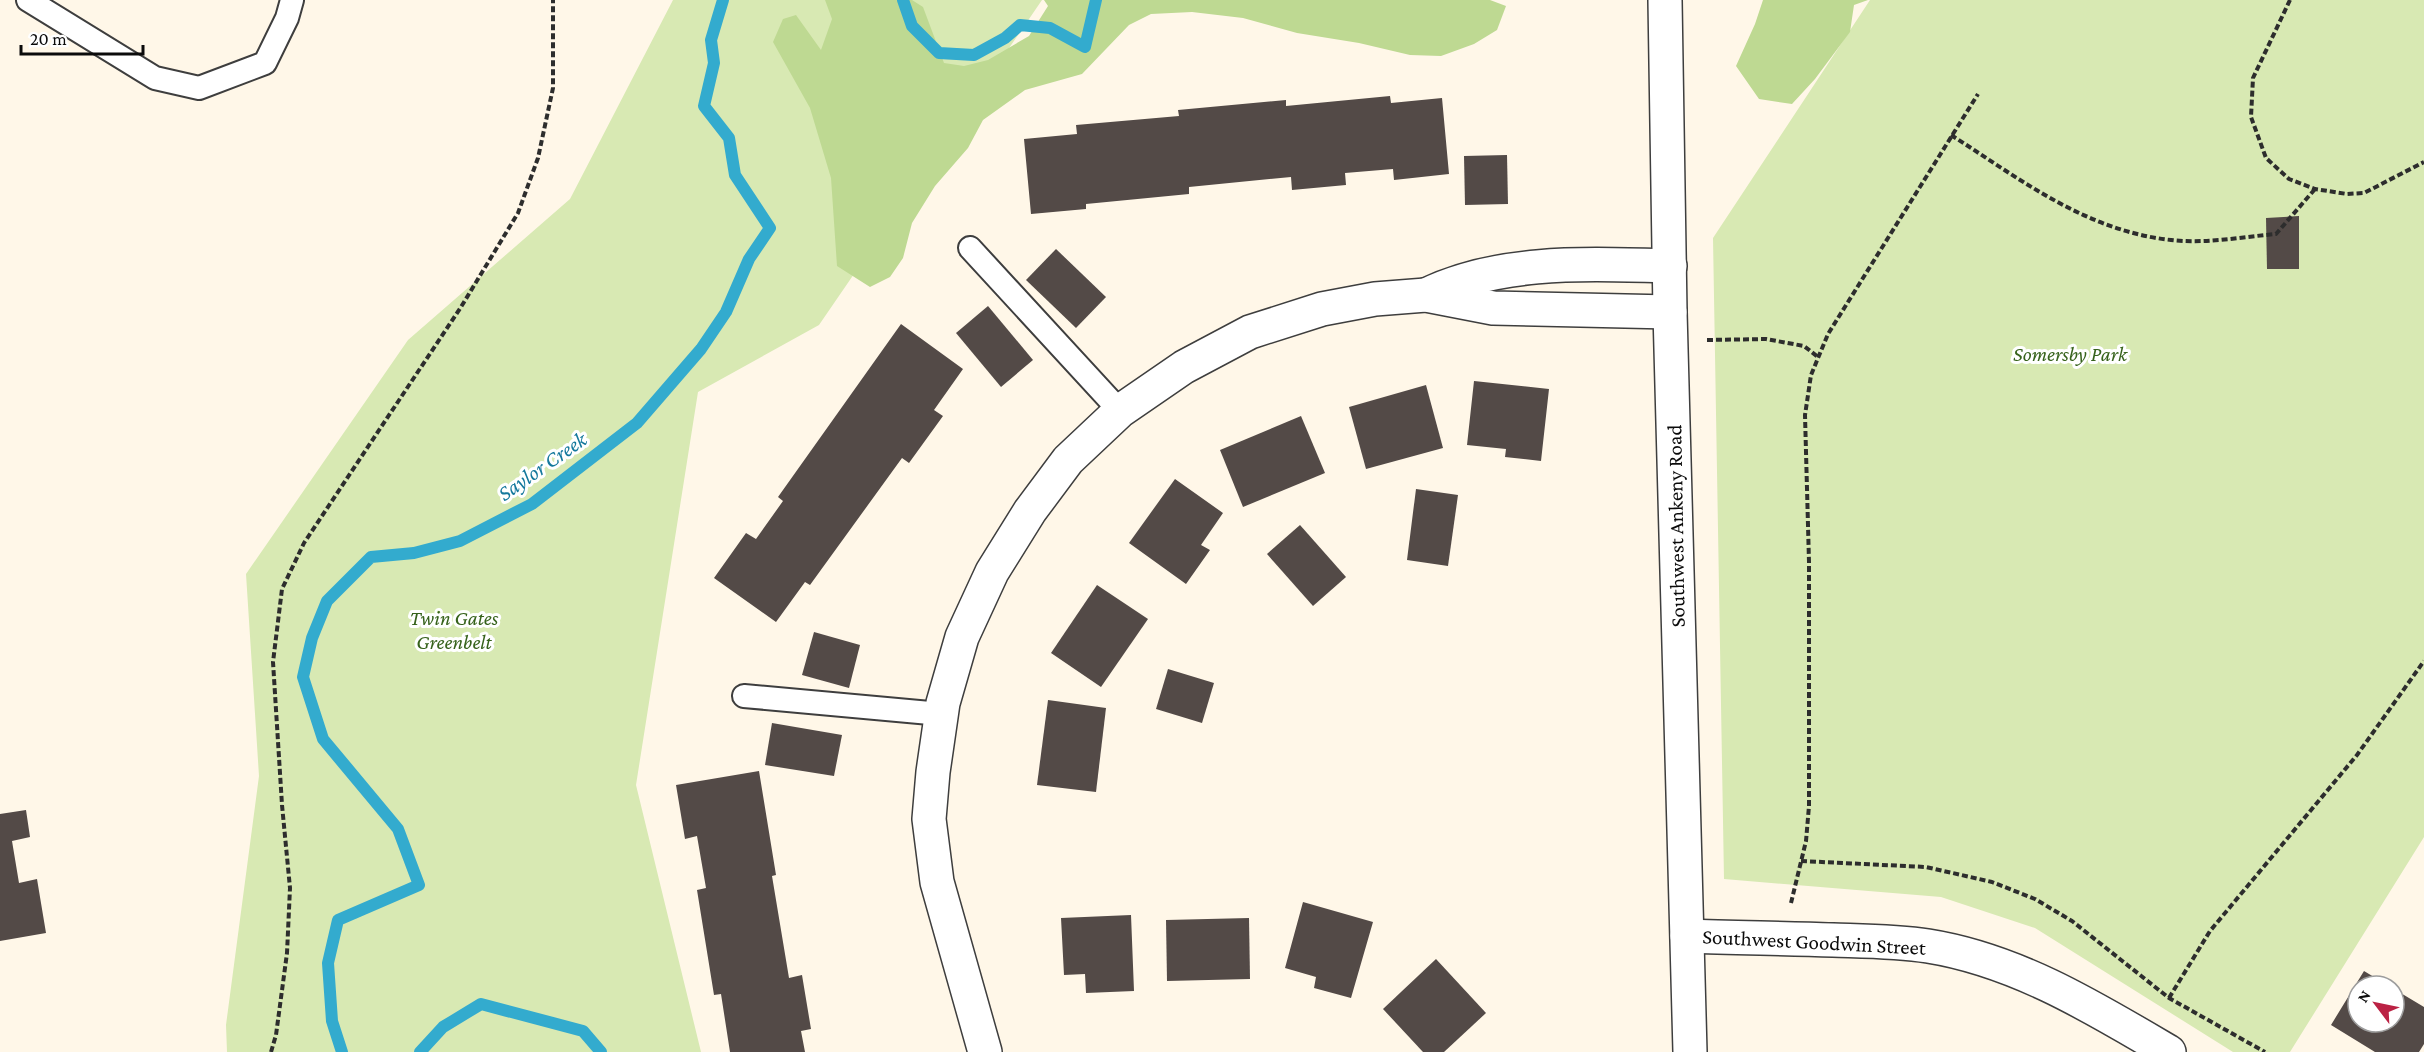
<svg xmlns="http://www.w3.org/2000/svg" width="2424" height="1052" font-family="'Crimson Pro',serif">
	<rect width="100%" height="100%" fill="#fff7e8"/>
	<g fill="#d8e9b3">
		<path d="M 673,0 L 1042,0 L 819,325 L 698,392 L 636,785 L 701,1052 L 227,1052 L 226,1025 L 259,776 L 246,574 L 408,340 L 570,199 Z"/>
		<path d="M 1870,0 L 2424,0 L 2424,837 L 2290,1052 L 2233,1052 L 2035,928 L 1941,897 L 1724,879 L 1713,238 Z"/>
	</g>
	<g fill="#bed992">
		<path d="M 825,0 L 912,0 L 923,7 L 944,63 L 964,66 L 988,60 L 1029,36 L 1048,6 L 1044,0 L 1490,0 L 1506,6 L 1497,30 L 1474,44 L 1441,56 L 1410,55 L 1359,43 L 1297,33 L 1243,18 L 1192,12 L 1151,14 L 1129,25 L 1082,74 L 1025,90 L 983,120 L 968,148 L 935,186 L 912,223 L 903,258 L 890,277 L 870,287 L 837,266 L 831,178 L 810,108 L 773,42 L 783,19 L 796,15 L 821,50 L 832,19 Z"/>
		<path d="M 1763,0 L 1868,0 L 1854,5 L 1850,32 L 1815,79 L 1792,104 L 1759,99 L 1736,66 L 1755,24 Z"/>
	</g>
	<g fill="none" stroke-linecap="round" stroke-linejoin="round">
		<g stroke="#33abce" stroke-width="12">
			<path d="M 903,0 L 912,26 L 939,53 L 974,55 L 1005,38 L 1020,25 L 1050,28 L 1085,47 L 1096,0"/>
			<path d="M 342,1052 L 332,1021 L 328,963 L 338,920 L 419,885 L 398,829 L 323,739 L 303,677 L 312,638 L 327,601 L 371,557 L 414,553 L 460,541 L 532,504 L 637,423 L 701,349 L 726,312 L 749,259 L 770,228 L 735,175 L 729,138 L 704,106 L 714,63 L 711,40 L 723,0"/>
			<path d="M 420,1052 L 443,1027 L 481,1004 L 583,1031 L 601,1052"/>
		</g>
	</g>
	<g fill="#534a47">
		<path d="M 1390,96 L 1391,103 L 1442,98 L 1449,174 L 1394,180 L 1393,169 L 1345,173 L 1346,185 L 1292,190 L 1291,177 L 1189,187 L 1189,194 L 1086,204 L 1086,209 L 1031,214 L 1024,139 L 1077,134 L 1076,125 L 1179,116 L 1178,110 L 1286,100 L 1286,106 Z"/>
		<path d="M 1507,155 L 1508,204 L 1465,205 L 1464,156 Z"/>
		<path d="M 2299,216 L 2299,269 L 2267,269 L 2266,218 Z"/>
		<path d="M 1056,249 L 1106,297 L 1076,328 L 1026,280 Z"/>
		<path d="M 988,306 L 1033,360 L 1001,387 L 956,333 Z"/>
		<path d="M 901,324 L 963,369 L 934,410 L 943,416 L 909,463 L 902,458 L 810,585 L 805,582 L 776,622 L 714,578 L 746,533 L 756,539 L 783,501 L 778,497 Z"/>
		<path d="M 1474,381 L 1549,389 L 1541,461 L 1505,457 L 1506,449 L 1467,445 Z"/>
		<path d="M 1426,385 L 1443,448 L 1366,469 L 1349,407 Z"/>
		<path d="M 1301,416 L 1325,473 L 1243,507 L 1220,450 Z"/>
		<path d="M 1175,479 L 1223,513 L 1201,545 L 1210,550 L 1186,584 L 1129,543 Z"/>
		<path d="M 1416,489 L 1458,495 L 1448,566 L 1407,560 Z"/>
		<path d="M 1300,525 L 1346,577 L 1313,606 L 1267,554 Z"/>
		<path d="M 1097,585 L 1148,619 L 1101,687 L 1051,653 Z"/>
		<path d="M 814,632 L 860,645 L 849,688 L 802,675 Z"/>
		<path d="M 1168,669 L 1214,683 L 1202,723 L 1156,709 Z"/>
		<path d="M 1048,700 L 1106,708 L 1096,792 L 1037,785 Z"/>
		<path d="M 772,723 L 842,735 L 834,776 L 765,765 Z"/>
		<path d="M 759,771 L 776,875 L 772,876 L 789,978 L 802,975 L 811,1029 L 801,1031 L 805,1052 L 730,1052 L 721,994 L 714,995 L 697,890 L 706,888 L 697,836 L 685,839 L 676,785 Z"/>
		<path d="M 26,810 L 30,837 L 12,841 L 19,883 L 37,879 L 46,933 L 0,941 L 0,814 Z"/>
		<path d="M 1303,902 L 1373,922 L 1351,998 L 1314,988 L 1316,977 L 1285,968 Z"/>
		<path d="M 1131,915 L 1134,991 L 1086,993 L 1085,974 L 1064,975 L 1061,918 Z"/>
		<path d="M 1249,918 L 1250,979 L 1167,981 L 1166,920 Z"/>
		<path d="M 1436,959 L 1486,1013 L 1444,1052 L 1423,1052 L 1383,1009 Z"/>
		<path d="M 2364,971 L 2389,986 L 2358,986 L 2358,1022 L 2394,1022 L 2394,989 L 2424,1007 L 2424,1044 L 2419,1052 L 2375,1052 L 2331,1025 Z"/>
	</g>
	<g fill="none" stroke-linecap="round" stroke-linejoin="round">
		<defs>
			<g id="service">
				<path d="M 28,0 L 155,78 L 199,88 L 265,63 L 287,18 L 292,0"/>
				<path d="M 970,248 L 1120,411"/>
				<path d="M 744,696 L 941,714"/>
			</g>
			<g id="minor">
				<path d="M 1426,295 C 1500,259 1589,264 1670,266"/>
				<path d="M 1687,936 C 1736,938 1784,938 1833,940 C 1864,941 1897,941 1928,946 C 2016,960 2093,1007 2169,1052"/>
				<path d="M 985,1052 L 937,882 L 929,819 L 933,772 L 943,703 L 962,637 L 992,572 L 1030,511 L 1068,460 L 1120,411 L 1184,367 L 1250,332 L 1322,309 L 1375,299 L 1426,295 L 1493,308 L 1670,312"/>
			</g>
			<path id="tertiary" d="M 1665,0 L 1670,312 L 1690,1052"/>
		</defs>
		<use href="#service" stroke="#3e3e3e" stroke-width="26"/>
		<use href="#minor" stroke="#3e3e3e" stroke-width="36"/>
		<use href="#tertiary" stroke="#3e3e3e" stroke-width="36"/>
		<g stroke="#2d2d2d" stroke-width="4" stroke-dasharray="6 3" stroke-linecap="butt">
			<path d="M 2290,0 L 2253,78 L 2251,117 L 2266,158 L 2289,179 L 2315,189 L 2347,194 L 2364,193 L 2424,162"/>
			<path d="M 1951,135 C 2020,179 2086,231 2171,240 C 2206,244 2241,237 2276,234 L 2315,189"/>
			<path d="M 1707,340 L 1766,339 L 1804,346 L 1818,357"/>
			<path d="M 1801,861 L 1926,867 L 1992,882 L 2035,899 L 2072,921 L 2169,998 L 2265,1052"/>
			<path d="M 1791,903 L 1806,841 L 1809,806 L 1809,562 L 1805,415 L 1811,375 L 1828,334 L 1978,94"/>
			<path d="M 2169,998 L 2210,931 L 2357,755 L 2424,661"/>
			<path d="M 271,1052 L 276,1035 L 287,953 L 290,888 L 282,805 L 273,662 L 282,589 L 304,543 L 461,307 L 518,213 L 538,158 L 553,88 L 553,0"/>
		</g>
		<use href="#service" stroke="#fff" stroke-width="22"/>
		<use href="#minor" stroke="#fff" stroke-width="33"/>
		<use href="#tertiary" stroke="#fff" stroke-width="33"/>
	</g>
	<g text-anchor="middle" dominant-baseline="central" stroke-width="6" stroke-linejoin="round" paint-order="stroke">
		<g font-size="21" font-style="italic" fill="#36621b" stroke="#fff">
			<text x="2070" y="354">Somersby Park</text>
			<text x="454" y="618">Twin Gates<tspan x="454" dy="24">Greenbelt</tspan></text>
		</g>
		<g font-size="21" fill="#0b0b0b" stroke="#fff">
			<text transform="translate(1676 526) rotate(-91)">Southwest Ankeny Road</text>
			<text transform="translate(1814 942) rotate(3)">Southwest Goodwin Street</text>
		</g>
		<g font-size="22" font-style="italic" fill="#14789c" stroke="#fff">
			<text transform="translate(542 466) rotate(-35)">Saylor Creek</text>
		</g>
	</g>
	<g transform="translate(2376 1004) rotate(302)"><circle r="28" fill="#ffffff" stroke="#9d9d9d" stroke-width="1.5"/>
	<path d="M0-4.5L10 22L0 15L-10 22Z" fill="#bb2244"/>
	<text y="-9" font-size="16" font-weight="bold" text-anchor="middle" fill="#0b0b0b">N</text>
	</g>
	<path d="M21 45v9h122v-9" fill="none" stroke="#0b0b0b" stroke-width="3"/>
	<text x="30" y="45" font-size="18" fill="#0b0b0b" stroke="#ffffff" stroke-width="4.5" paint-order="stroke">20 m</text>
</svg>
